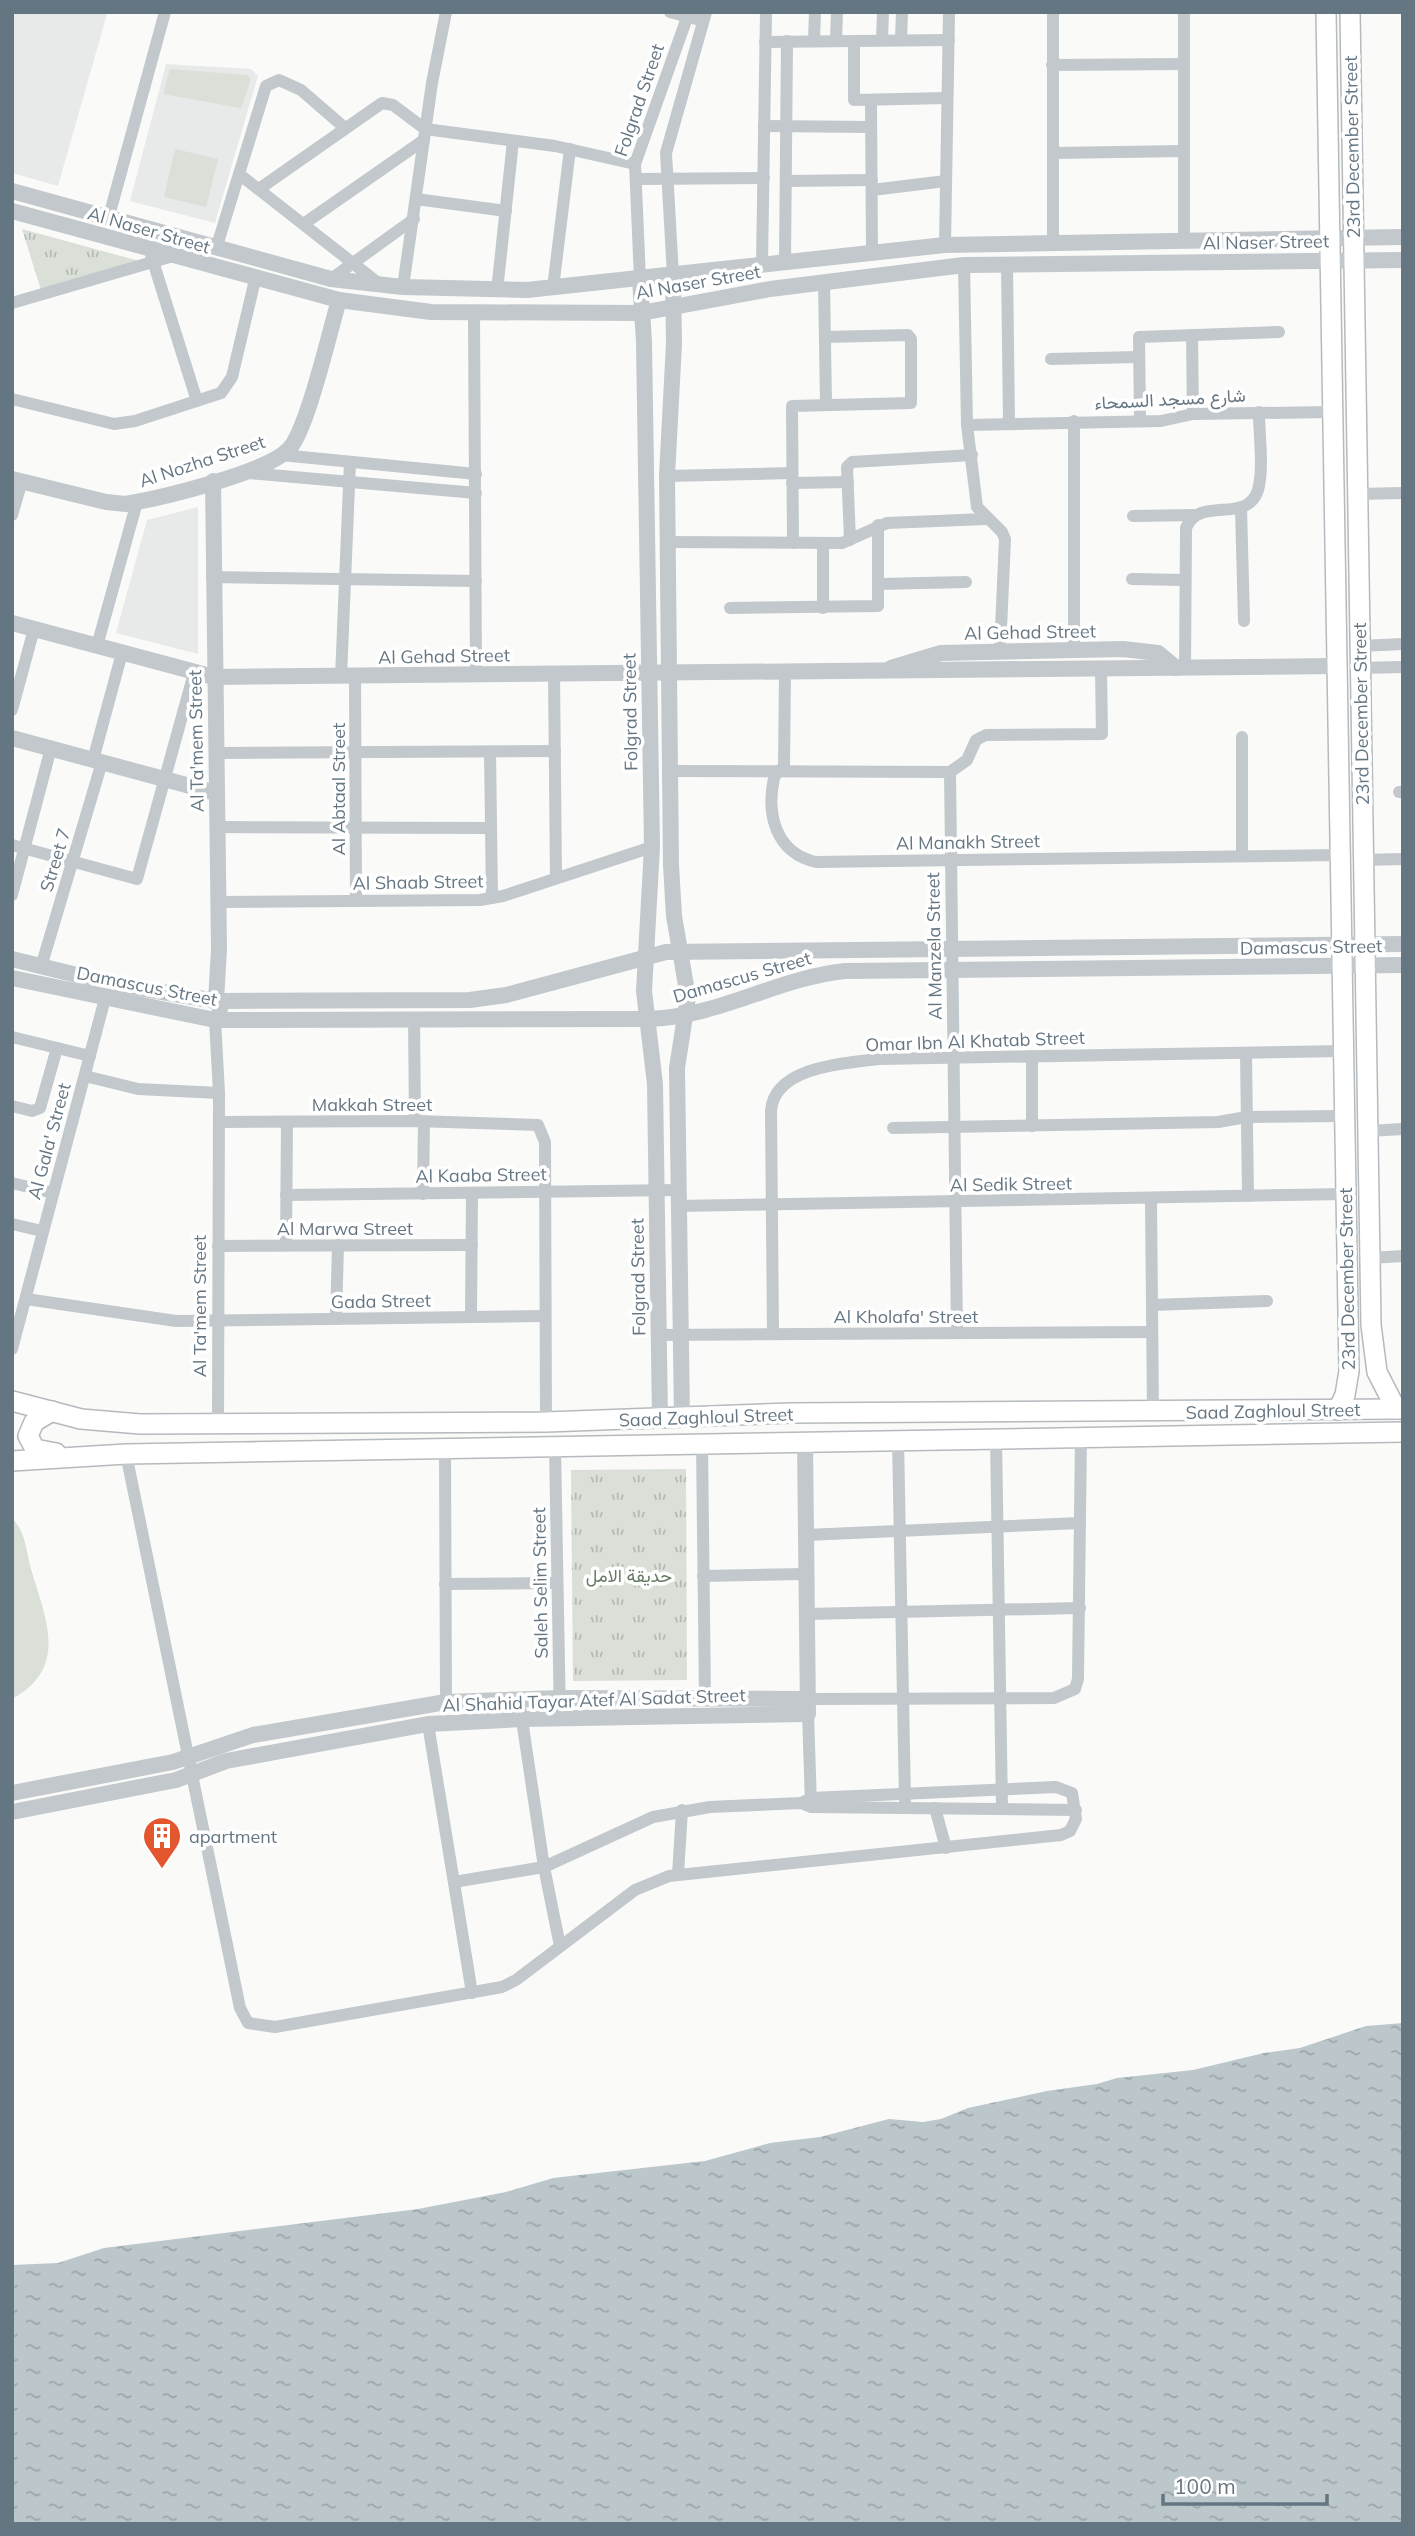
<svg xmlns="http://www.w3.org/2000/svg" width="1415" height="2536" font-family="Mulish,Vazirmatn,sans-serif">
	<defs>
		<pattern id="park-tufts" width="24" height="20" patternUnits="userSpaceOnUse" patternTransform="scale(1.75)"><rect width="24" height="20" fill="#dadfd7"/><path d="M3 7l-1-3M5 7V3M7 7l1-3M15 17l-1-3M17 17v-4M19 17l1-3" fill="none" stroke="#b4b9b4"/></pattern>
		<pattern id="water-ripples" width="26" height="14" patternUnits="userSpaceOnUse" patternTransform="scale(1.75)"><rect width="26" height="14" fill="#bbc7cb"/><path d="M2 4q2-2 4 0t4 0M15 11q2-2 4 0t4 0" fill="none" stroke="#9ca6aa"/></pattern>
	</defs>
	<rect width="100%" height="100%" fill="#fafaf8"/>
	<g fill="#e8e9e9">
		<path d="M 12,12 L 107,14 L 58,186 L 12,173 Z"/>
		<path d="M 166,64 L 251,69 L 258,76 L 215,223 L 130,201 Z"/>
		<path d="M 198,507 L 198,654 L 116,633 L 147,520 Z"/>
	</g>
	<g fill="#dadfd7">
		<path d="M 170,69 L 247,75 L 251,79 L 241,108 L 163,94 Z"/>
		<path d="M 175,149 L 218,159 L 206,207 L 164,197 Z"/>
		<path d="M 12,1518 C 26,1532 26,1551 31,1569 C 45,1618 70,1667 12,1699 Z"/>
	</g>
	<g fill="url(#park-tufts)">
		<path d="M 22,229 L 139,261 L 41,290 Z"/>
		<path d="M 686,1469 L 687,1680 L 573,1681 L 571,1470 Z"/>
	</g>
	<path fill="url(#water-ripples)" d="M 1403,2023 L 1403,2524 L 12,2524 L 12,2265 L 58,2263 L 104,2248 L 418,2209 L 506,2192 L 553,2178 L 705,2161 L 770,2143 L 820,2137 L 889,2119 L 923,2122 L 941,2119 L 968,2108 L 1047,2091 L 1097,2084 L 1117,2078 L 1193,2070 L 1264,2053 L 1300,2048 L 1366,2026 Z"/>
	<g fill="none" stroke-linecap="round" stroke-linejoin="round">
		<defs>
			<g id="primary">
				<path d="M 1326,12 L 1349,1371 L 1345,1395 L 1338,1410"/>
				<path d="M 1350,12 L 1371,1325 L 1377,1372 L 1396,1409"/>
				<path d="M 12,1401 L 81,1419 L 140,1424 L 546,1422 L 792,1413 L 1403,1409"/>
				<path d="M 52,1411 L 34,1422 L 28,1436 L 35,1449 L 56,1453"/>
				<path d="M 12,1461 L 126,1454 L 1403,1432"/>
			</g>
		</defs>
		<use href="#primary" stroke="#b5babe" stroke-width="22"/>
		<g stroke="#c3c8cc" stroke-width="12">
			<path d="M 670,12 L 696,19"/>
			<path d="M 882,40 L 883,12"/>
			<path d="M 901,40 L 902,12"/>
			<path d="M 814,41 L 815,12"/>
			<path d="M 836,41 L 837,12"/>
			<path d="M 854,41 L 854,100 L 947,98"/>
			<path d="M 765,42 L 949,40"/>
			<path d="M 1052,65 L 1184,64"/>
			<path d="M 871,100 L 872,252"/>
			<path d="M 764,126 L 871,127"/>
			<path d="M 1053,153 L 1184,151"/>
			<path d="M 239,174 L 382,286"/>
			<path d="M 636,179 L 764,178"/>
			<path d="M 786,181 L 872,180"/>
			<path d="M 259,189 L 382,103 L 393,105 L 425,129 L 555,146 L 635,164"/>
			<path d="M 872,190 L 946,181"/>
			<path d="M 416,199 L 506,211"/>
			<path d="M 109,216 L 165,12"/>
			<path d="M 305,223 L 424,140"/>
			<path d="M 1184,240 L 1184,12"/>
			<path d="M 1053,242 L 1053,12"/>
			<path d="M 945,245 L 949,12"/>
			<path d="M 216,249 L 266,86 L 279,80 L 301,90 L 345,128"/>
			<path d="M 151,255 L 197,401"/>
			<path d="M 785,261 L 787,41"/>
			<path d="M 762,264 L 766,12"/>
			<path d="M 1007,264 L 1009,424"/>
			<path d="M 964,265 L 967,425 L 977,507 L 1002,532 L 1005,539 L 1000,651"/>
			<path d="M 673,275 L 666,153 L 706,12"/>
			<path d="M 331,279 L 414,219"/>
			<path d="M 640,279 L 635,164 L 689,12"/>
			<path d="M 824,281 L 826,405"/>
			<path d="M 403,287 L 432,83 L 446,12"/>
			<path d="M 553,288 L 570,149"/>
			<path d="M 497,291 L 513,141"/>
			<path d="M 12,303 L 173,256"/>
			<path d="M 474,313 L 476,675"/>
			<path d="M 1192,335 L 1193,414"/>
			<path d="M 1051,359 L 1138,357"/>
			<path d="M 12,399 L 114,424 L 135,421 L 221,393 L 232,377 L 255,280"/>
			<path d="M 1074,421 L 1074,650"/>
			<path d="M 1140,421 L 1139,337 L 1279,332"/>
			<path d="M 967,425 L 1161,421 L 1193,414 L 1332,412"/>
			<path d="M 281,455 L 476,474"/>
			<path d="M 249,473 L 476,493"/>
			<path d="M 667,476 L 792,473"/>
			<path d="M 792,483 L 848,482"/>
			<path d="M 1358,494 L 1403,493"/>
			<path d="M 1241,508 L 1244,621"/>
			<path d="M 12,515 L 22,481"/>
			<path d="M 1133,516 L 1193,515"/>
			<path d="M 850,540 L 847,467 L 852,462 L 972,455"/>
			<path d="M 667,542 L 842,543 L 887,523 L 986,519"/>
			<path d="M 793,543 L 792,406 L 911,403 L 911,339 L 908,335 L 825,337"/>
			<path d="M 823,544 L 823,608"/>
			<path d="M 212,577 L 476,581"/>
			<path d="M 1132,579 L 1185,580"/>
			<path d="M 879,584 L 966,582"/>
			<path d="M 730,608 L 878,606 L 878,525"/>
			<path d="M 97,646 L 137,502"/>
			<path d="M 1360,646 L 1403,644"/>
			<path d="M 1185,668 L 1186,528 C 1199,495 1247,525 1258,490 C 1264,467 1259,436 1259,412"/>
			<path d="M 1361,668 L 1403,667"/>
			<path d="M 785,671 L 784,766 C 781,771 776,771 774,778 C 766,815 776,853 816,862 L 1340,855"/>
			<path d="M 554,673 L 556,878"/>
			<path d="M 355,676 L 356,901"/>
			<path d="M 341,677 L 350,462"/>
			<path d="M 12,710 L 34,629"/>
			<path d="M 1242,737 L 1242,856"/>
			<path d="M 490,752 L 492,898"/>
			<path d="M 216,753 L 555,751"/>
			<path d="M 93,760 L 122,653"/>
			<path d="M 669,771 L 950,772"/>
			<path d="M 1399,792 L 1403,792"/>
			<path d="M 217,827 L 491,828"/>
			<path d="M 12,845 L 137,879 L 194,673"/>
			<path d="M 1364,860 L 1403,859"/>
			<path d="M 12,895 L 51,748"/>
			<path d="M 218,902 L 480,900 L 503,896 L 652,847"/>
			<path d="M 41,967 L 102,762"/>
			<path d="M 414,1019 L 415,1121"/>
			<path d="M 215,1020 L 219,1093 L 218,1424"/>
			<path d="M 12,1037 L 90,1056"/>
			<path d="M 1246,1053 L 1248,1196"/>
			<path d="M 1032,1056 L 1032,1126"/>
			<path d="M 85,1076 L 138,1089 L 219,1093"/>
			<path d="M 12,1106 L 32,1111 L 40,1108 L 57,1048"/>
			<path d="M 219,1122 L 415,1121 L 538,1125 L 545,1142 L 546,1422"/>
			<path d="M 893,1128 L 1218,1122 L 1247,1117 L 1344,1116"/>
			<path d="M 1368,1131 L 1403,1129"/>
			<path d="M 12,1183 L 53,1193"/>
			<path d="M 423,1194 L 424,1121"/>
			<path d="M 286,1195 L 677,1190"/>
			<path d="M 1151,1199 L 1153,1412"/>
			<path d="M 677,1206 L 1346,1194"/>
			<path d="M 12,1224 L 42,1231"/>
			<path d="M 286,1245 L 287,1122"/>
			<path d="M 218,1246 L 472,1245"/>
			<path d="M 1370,1258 L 1403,1256"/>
			<path d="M 26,1299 L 176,1321 L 545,1316"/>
			<path d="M 1152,1305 L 1267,1301"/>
			<path d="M 471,1317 L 472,1193"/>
			<path d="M 336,1319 L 338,1245"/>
			<path d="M 957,1333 L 950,772 L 967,760 L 976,740 L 986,735 L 1102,734 L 1101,669"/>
			<path d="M 773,1334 L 771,1111 C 774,1067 844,1063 878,1059 L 1343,1051"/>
			<path d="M 659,1335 L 1152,1332"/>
			<path d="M 12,1349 L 107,991"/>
			<path d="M 996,1438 L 1002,1809"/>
			<path d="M 898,1440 L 905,1800"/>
			<path d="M 702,1444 L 705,1699"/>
			<path d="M 555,1447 L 560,1718"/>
			<path d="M 445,1448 L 446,1702"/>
			<path d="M 126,1454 L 240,2008 L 248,2023 L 275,2027 L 502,1987 L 516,1980 L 635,1890 L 669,1876 L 1061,1835 L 1070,1831 L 1076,1819 L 1072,1793 L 1056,1787 L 811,1798 L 801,1803"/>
			<path d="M 806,1535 L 1080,1523"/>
			<path d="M 703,1576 L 806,1574"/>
			<path d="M 445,1584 L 557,1583"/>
			<path d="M 807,1614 L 1080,1608"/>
			<path d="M 808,1699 L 1054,1698 L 1075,1689 L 1078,1679 L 1081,1436"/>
			<path d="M 519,1700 L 544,1867 L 560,1946"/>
			<path d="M 808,1714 L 811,1805"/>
			<path d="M 428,1724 L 472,1993"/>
			<path d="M 935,1808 L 946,1848"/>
			<path d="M 678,1874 L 682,1810"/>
			<path d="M 454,1882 L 544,1867 L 653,1817 L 710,1807 L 801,1803 L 811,1807 L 1076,1810"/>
		</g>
		<g stroke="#c3c8cc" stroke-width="16">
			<path d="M 12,191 L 331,279 L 403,287 L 527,290 L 945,245 L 1403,237"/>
			<path d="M 12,211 L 339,300 L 431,312 L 641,313 L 770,289 L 964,265 L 1403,260"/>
			<path d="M 673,275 L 674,343 L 667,476 L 671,865 L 674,916 L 688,997 L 677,1068 L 682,1418"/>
			<path d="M 640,279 L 644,342 L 652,847 L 644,991 L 655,1084 L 660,1419"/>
			<path d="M 12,479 L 106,502 L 126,504 C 161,498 266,473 289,449 C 307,431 330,330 339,300"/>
			<path d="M 213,481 L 219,949 L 216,1001 L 220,1009"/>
			<path d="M 12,623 L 214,677 L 1337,666"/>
			<path d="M 891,668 L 941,653 L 1123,649 L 1158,653 L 1176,668"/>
			<path d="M 12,738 L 216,793"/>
			<path d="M 12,959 L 109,983 L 216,1001 L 470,1000 L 506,995 L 666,952 L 1403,944"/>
			<path d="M 12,978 L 215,1020 L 647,1019 C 716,1018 777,978 845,971 L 1403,965"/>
			<path d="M 12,1793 L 173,1762 L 253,1735 L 446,1702 L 560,1698 L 808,1699"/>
			<path d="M 12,1812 L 176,1780 L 226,1761 L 428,1724 L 522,1719 L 808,1714 L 805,1442"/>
		</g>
		<use href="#primary" stroke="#fff" stroke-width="19"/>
	</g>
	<defs>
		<symbol id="building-pin" viewBox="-11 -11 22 30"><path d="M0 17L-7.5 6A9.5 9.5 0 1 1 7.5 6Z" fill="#e4572e" stroke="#fff"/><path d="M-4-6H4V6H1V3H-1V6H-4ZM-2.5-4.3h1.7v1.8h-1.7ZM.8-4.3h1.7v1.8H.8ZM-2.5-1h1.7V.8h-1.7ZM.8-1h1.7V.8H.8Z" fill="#fff"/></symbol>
	</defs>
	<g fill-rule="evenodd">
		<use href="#building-pin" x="140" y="1814" width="44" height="60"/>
	</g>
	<g text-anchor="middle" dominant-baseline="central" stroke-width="7" stroke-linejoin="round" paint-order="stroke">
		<g font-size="18" fill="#657683" stroke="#fff">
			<text transform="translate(639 100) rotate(-71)">Folgrad Street</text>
			<text transform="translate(1352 147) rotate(-91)">23rd December Street</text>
			<text transform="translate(149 230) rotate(16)">Al Naser Street</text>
			<text transform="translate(1266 242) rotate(-1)">Al Naser Street</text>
			<text transform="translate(698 282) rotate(-10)">Al Naser Street</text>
			<text transform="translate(1170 399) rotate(-3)">شارع مسجد السمحاء</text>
			<text transform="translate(202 461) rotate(-18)">Al Nozha Street</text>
			<text transform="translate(1030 632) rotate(-1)">Al Gehad Street</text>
			<text transform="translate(444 656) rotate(-1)">Al Gehad Street</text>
			<text transform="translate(630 712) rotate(-91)">Folgrad Street</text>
			<text transform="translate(1361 714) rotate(-91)">23rd December Street</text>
			<text transform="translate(196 741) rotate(-91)">Al Ta'mem Street</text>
			<text transform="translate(338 789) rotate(-90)">Al Abtaal Street</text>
			<text transform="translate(968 842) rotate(-1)">Al Manakh Street</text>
			<text transform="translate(55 860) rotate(-73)">Street 7</text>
			<text transform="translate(418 882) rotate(-1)">Al Shaab Street</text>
			<text transform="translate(934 946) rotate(-91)">Al Manzela Street</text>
			<text transform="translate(1311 947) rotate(-1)">Damascus Street</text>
			<text transform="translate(742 977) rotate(-16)">Damascus Street</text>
			<text transform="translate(147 986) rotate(11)">Damascus Street</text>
			<text transform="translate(975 1041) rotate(-2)">Omar Ibn Al Khatab Street</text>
			<text x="372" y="1104">Makkah Street</text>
			<text transform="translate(49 1141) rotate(-75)">Al Gala' Street</text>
			<text transform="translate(481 1175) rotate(-1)">Al Kaaba Street</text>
			<text transform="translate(1011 1184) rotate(-1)">Al Sedik Street</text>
			<text x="345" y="1228">Al Marwa Street</text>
			<text transform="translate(638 1277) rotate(-91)">Folgrad Street</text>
			<text transform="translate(1347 1279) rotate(-91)">23rd December Street</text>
			<text transform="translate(381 1301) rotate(-1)">Gada Street</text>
			<text transform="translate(199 1306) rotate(-90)">Al Ta'mem Street</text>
			<text x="906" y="1316">Al Kholafa' Street</text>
			<text transform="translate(1273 1411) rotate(-1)">Saad Zaghloul Street</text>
			<text transform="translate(706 1417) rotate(-2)">Saad Zaghloul Street</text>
			<text transform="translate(540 1583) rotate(-91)">Saleh Selim Street</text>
			<text transform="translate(594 1700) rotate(-2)">Al Shahid Tayar Atef Al Sadat Street</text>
		</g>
		<g font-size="18" fill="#687a64" stroke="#fff">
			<text x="629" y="1575">حديقة الامل</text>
		</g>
		<g font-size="18" fill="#657683" stroke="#fff" text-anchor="start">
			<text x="189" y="1836">apartment</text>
		</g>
	</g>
	<rect width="1415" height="2536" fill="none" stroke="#657683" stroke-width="28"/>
	<path d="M1163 2494v10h164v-10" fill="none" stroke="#657683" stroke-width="3.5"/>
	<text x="1174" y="2494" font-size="21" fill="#657683" stroke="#ffffff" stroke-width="5" paint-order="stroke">100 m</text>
</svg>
